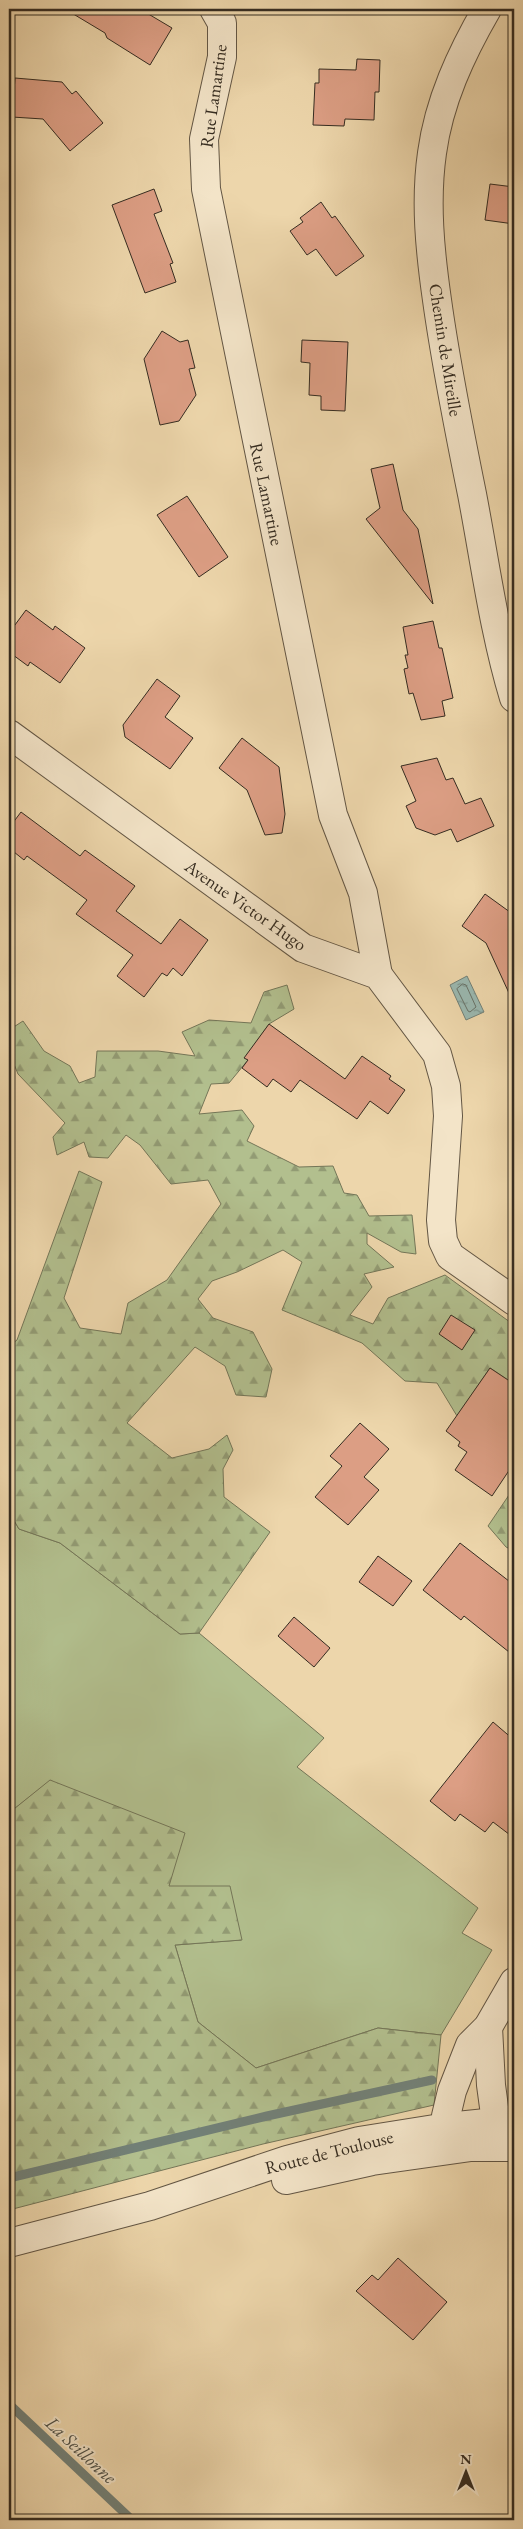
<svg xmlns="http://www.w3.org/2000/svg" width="523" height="2529" font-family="'EB Garamond',serif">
	<defs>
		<pattern id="forest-firs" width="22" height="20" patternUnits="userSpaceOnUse" patternTransform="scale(1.25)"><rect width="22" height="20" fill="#b2bf8e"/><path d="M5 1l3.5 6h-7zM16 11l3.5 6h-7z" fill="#929b74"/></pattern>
		<pattern id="water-ripples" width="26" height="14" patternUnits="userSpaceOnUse" patternTransform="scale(1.25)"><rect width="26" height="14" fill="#9ab8b0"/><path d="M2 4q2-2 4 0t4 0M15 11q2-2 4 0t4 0" fill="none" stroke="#7e968f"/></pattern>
	</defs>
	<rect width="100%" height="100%" fill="#edd6ab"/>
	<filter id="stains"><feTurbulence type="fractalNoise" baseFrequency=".004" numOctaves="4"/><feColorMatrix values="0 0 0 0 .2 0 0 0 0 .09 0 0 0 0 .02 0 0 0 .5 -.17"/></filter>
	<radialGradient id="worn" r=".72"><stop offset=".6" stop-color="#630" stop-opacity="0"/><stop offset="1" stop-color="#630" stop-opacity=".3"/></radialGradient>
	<path fill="#b2bf8e" stroke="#747658" d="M 9,1512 L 19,1529 L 60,1543 L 180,1634 L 199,1633 L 324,1738 L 297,1767 L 478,1908 L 462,1933 L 492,1950 L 441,2035 L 378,2028 L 256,2068 L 198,2022 L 175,1945 L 241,1940 L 169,1886 L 51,1780 L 9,1813 Z"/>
	<g fill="url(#forest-firs)" stroke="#747658">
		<path d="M 287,985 L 294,1009 L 269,1024 L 245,1058 L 248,1060 L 229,1083 L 211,1084 L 199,1114 L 242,1110 L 254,1126 L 247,1141 L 299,1167 L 333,1166 L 344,1193 L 357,1195 L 369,1216 L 412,1215 L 416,1254 L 401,1252 L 367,1233 L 367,1244 L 394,1267 L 364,1274 L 372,1287 L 350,1315 L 373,1324 L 388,1298 L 445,1275 L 514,1325 L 514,1384 L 490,1368 L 457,1416 L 437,1383 L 405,1381 L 362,1343 L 282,1310 L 302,1262 L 283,1250 L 237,1272 L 212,1281 L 198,1299 L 213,1318 L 253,1332 L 272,1369 L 266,1397 L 236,1395 L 225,1366 L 195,1347 L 127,1423 L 172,1458 L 209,1449 L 227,1435 L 233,1450 L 223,1469 L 224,1497 L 270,1532 L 199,1633 L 180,1634 L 60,1543 L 19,1529 L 9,1512 L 9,1346 L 17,1340 L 79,1171 L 102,1182 L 64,1298 L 80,1328 L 121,1334 L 128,1303 L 167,1280 L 221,1204 L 208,1180 L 171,1184 L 140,1145 L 126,1135 L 108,1158 L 89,1157 L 84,1142 L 57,1155 L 53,1137 L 65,1123 L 18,1074 L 9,1052 L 9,1030 L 23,1021 L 44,1051 L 70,1066 L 79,1083 L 95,1077 L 97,1051 L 158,1051 L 195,1056 L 182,1032 L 209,1020 L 251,1023 L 264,992 Z"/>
		<path d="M 509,1495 L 514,1495 L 514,1551 L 506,1547 L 488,1526 Z"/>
		<path d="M 50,1780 L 185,1833 L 169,1886 L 230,1886 L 242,1940 L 175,1945 L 198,2022 L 256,2068 L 378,2028 L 441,2035 L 434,2105 L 263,2144 L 9,2210 L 9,1813 Z"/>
	</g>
	<path fill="url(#water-ripples)" stroke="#728077" d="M 467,976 L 484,1012 L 466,1020 L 450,985 Z"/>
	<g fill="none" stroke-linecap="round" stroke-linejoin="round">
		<path stroke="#687268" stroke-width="1" d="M 463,984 L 466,985 L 476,1007 L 470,1012 L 468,1011 L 457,989 Z"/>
		<g stroke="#728077" stroke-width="9">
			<path d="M 9,2178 L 267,2116 L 432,2080"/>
			<path d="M 9,2404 L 132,2520"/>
		</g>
	</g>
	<g fill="#dc9e84" stroke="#352c21">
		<path d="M 65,9 L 140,9 L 172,28 L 150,65 L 107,38 L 105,33 Z"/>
		<path d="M 357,59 L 380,60 L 379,92 L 375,92 L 374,120 L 345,119 L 344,126 L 313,125 L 315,83 L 319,83 L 319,69 L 356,70 Z"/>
		<path d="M 15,78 L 62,82 L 72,94 L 76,91 L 103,123 L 70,151 L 43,119 L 12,117 Z"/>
		<path d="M 490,184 L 514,187 L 514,224 L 485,220 Z"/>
		<path d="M 154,189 L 162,211 L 154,214 L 173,263 L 170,264 L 176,282 L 145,293 L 112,205 Z"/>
		<path d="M 321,202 L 332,218 L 335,216 L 364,256 L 336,276 L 316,249 L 307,255 L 290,231 L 303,222 L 300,218 Z"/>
		<path d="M 162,331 L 180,342 L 188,340 L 195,368 L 189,369 L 196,395 L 179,421 L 160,425 L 144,359 Z"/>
		<path d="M 302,340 L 348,342 L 345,411 L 321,410 L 321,396 L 309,395 L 310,363 L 301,362 Z"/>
		<path d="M 393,464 L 403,510 L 418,529 L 433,604 L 366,519 L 380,508 L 371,469 Z"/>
		<path d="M 187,496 L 228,557 L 199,577 L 157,515 Z"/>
		<path d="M 26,610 L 53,630 L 55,626 L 85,648 L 60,683 L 30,662 L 28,666 L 9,652 L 9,633 Z"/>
		<path d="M 433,621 L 439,648 L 442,648 L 453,698 L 442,701 L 445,716 L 421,720 L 413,693 L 409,694 L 404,669 L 408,668 L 405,655 L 408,655 L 403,627 Z"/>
		<path d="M 157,679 L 180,696 L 165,717 L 193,738 L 170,769 L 125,737 L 123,725 Z"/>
		<path d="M 242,738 L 279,767 L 285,814 L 282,833 L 265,835 L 247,790 L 219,768 Z"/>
		<path d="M 437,758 L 446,780 L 453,778 L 465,804 L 481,798 L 494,826 L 457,842 L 451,829 L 435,835 L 416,828 L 406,806 L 416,801 L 401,766 Z"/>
		<path d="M 21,812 L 80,856 L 85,850 L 135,886 L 116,911 L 161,944 L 180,919 L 208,940 L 182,976 L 173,968 L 167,976 L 162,973 L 144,997 L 117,976 L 133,955 L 76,914 L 87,900 L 27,856 L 24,860 L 9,848 L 9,828 Z"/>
		<path d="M 485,894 L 514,915 L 514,1004 L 486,943 L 462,926 Z"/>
		<path d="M 269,1024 L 345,1079 L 362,1056 L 391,1076 L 389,1079 L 405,1090 L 388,1114 L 370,1101 L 357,1119 L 300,1080 L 291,1092 L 273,1079 L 267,1087 L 242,1068 L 248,1060 L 244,1058 Z"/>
		<path d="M 451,1315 L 475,1330 L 462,1350 L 439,1334 Z"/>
		<path d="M 490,1368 L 514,1384 L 514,1463 L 492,1496 L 455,1470 L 467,1452 L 458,1446 L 460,1442 L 446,1431 Z"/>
		<path d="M 360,1423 L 389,1449 L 364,1477 L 379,1490 L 348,1525 L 315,1497 L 342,1466 L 330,1456 Z"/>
		<path d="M 460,1543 L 514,1585 L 514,1656 L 464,1616 L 461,1620 L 423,1590 Z"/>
		<path d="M 378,1556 L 412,1581 L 393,1606 L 359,1582 Z"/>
		<path d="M 294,1617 L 330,1648 L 314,1667 L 278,1636 Z"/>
		<path d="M 493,1722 L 514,1740 L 514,1838 L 493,1822 L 485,1832 L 460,1814 L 455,1821 L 430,1801 Z"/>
		<path d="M 398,2258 L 447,2302 L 413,2340 L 356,2291 L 372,2275 L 378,2280 Z"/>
	</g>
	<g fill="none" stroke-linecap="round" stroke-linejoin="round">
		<defs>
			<g id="minor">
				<path d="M 214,9 L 222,23 L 222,57 L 204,139 L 206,189 L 333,815 L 363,893 L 378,975"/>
				<path d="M 487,9 C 461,54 439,101 432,153 C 425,202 430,251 437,300 C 446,365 459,430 472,494 C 485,562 494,632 514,698"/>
				<path d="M 9,734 L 303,948 L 378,975 L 437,1054 L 446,1086 L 448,1116 L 441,1220 L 443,1241 L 450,1256 L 514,1301"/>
				<path d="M 484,2135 L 496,2122 L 491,2085 L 488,2027"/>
				<path d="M 461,2138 L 447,2127 L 446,2116 L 452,2091 L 470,2045 L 488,2027 L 514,1982"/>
				<path d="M 286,2180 L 372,2161 L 471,2147 L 514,2147"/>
				<path d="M 9,2243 L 150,2206 L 287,2160 L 359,2141 L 447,2127 L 496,2122 L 514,2123"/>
			</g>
		</defs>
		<use href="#minor" stroke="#635644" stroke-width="30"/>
		<use href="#minor" stroke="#f3e4c8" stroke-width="28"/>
	</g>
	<g text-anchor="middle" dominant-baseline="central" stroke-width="4" stroke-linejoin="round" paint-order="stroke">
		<g font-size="18" fill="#352c21" stroke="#f3e4c8">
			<text transform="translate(213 96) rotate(-82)">Rue Lamartine</text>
			<text transform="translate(446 350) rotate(81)">Chemin de Mireille</text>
			<text transform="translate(267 494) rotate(78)">Rue Lamartine</text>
			<text transform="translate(246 905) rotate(35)">Avenue Victor Hugo</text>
			<text transform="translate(329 2152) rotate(-14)">Route de Toulouse</text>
		</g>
		<g font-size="19" font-style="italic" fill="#4e4f45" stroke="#f3e4c8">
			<text transform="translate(81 2450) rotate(43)">La Seillonne</text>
		</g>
	</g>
	<rect width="523" height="2529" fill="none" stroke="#edd6ab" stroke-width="30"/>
	<rect x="10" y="10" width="503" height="2509" fill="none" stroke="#352c21" stroke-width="2.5"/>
	<rect x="15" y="15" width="493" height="2499" fill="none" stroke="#352c21"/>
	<g transform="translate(466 2472)" stroke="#f3e4c8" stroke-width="4" paint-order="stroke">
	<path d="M0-4L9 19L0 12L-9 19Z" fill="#352c21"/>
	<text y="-8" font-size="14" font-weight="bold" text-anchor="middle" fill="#352c21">N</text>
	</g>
	<rect width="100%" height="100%" filter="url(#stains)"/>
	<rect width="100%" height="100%" fill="url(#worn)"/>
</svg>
